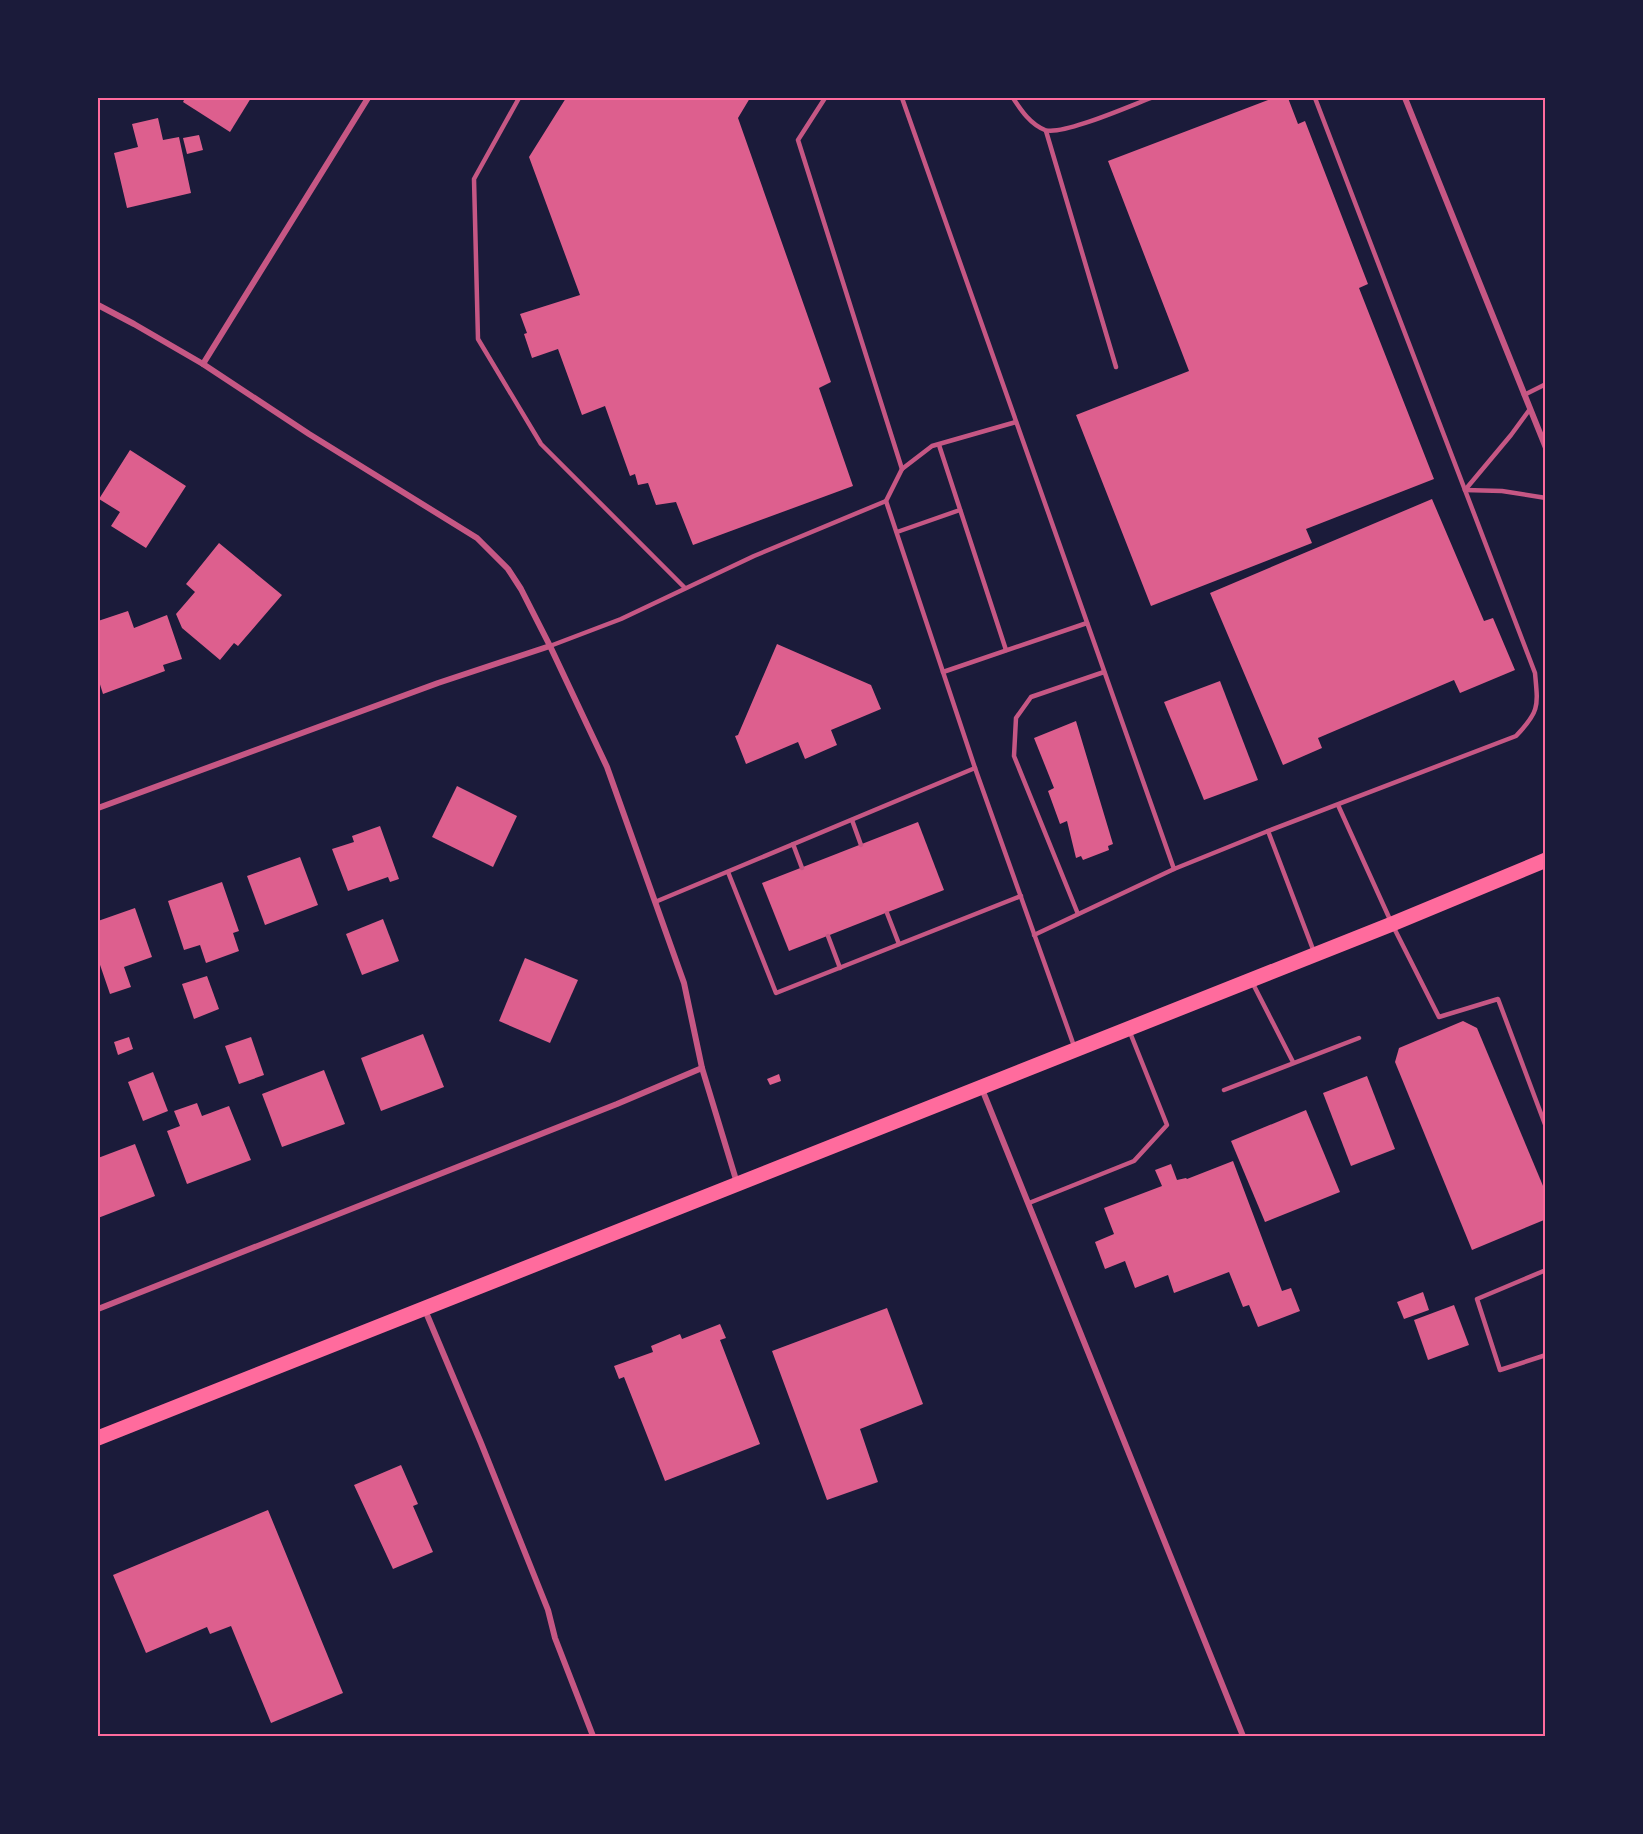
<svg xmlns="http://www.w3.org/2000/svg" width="1643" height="1834" font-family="Raleway,sans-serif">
	<rect width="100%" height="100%" fill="#1b1b3a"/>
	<g fill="#dd5f8e">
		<path d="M 185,98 L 251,98 L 230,132 L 183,102 Z"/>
		<path d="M 566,98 L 750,98 L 738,118 L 831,382 L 819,388 L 853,486 L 693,545 L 676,502 L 656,505 L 648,483 L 638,485 L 635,474 L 630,476 L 605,406 L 582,415 L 558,349 L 532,358 L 524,334 L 527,333 L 520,314 L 580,295 L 529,157 Z"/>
		<path d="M 1273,98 L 1288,98 L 1298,124 L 1305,121 L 1368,284 L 1359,288 L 1434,479 L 1306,529 L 1312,543 L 1151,606 L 1076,415 L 1189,371 L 1108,161 Z"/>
		<path d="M 158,118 L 163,140 L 179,137 L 191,193 L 127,208 L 114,153 L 138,147 L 132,124 Z"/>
		<path d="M 199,135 L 203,150 L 187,154 L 183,138 Z"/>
		<path d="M 130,450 L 186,486 L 146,548 L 111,526 L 120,512 L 99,499 Z"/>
		<path d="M 1432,499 L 1484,621 L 1493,618 L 1515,670 L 1460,693 L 1454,680 L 1318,738 L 1322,748 L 1283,765 L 1210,593 Z"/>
		<path d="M 219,543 L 282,595 L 238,646 L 234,643 L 220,660 L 182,628 L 176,614 L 195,592 L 186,584 Z"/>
		<path d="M 128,611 L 134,628 L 167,615 L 182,659 L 163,665 L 165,671 L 103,694 L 98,678 L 98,621 Z"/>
		<path d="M 777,644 L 871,685 L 881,709 L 831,730 L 837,745 L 805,759 L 798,742 L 746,764 L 735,736 L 738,735 Z"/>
		<path d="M 1220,681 L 1258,780 L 1204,800 L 1164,702 Z"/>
		<path d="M 1076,721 L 1113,844 L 1108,846 L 1109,850 L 1083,860 L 1081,856 L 1076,858 L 1067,821 L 1060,824 L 1048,791 L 1054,788 L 1034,738 Z"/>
		<path d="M 457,786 L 517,816 L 493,867 L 432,837 Z"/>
		<path d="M 918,822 L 944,890 L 789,951 L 762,883 Z"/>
		<path d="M 380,826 L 399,879 L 390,882 L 388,877 L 348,891 L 332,849 L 354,842 L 352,836 Z"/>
		<path d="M 300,857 L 318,905 L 265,925 L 247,876 Z"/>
		<path d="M 222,882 L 239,931 L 233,933 L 239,951 L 206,963 L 200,945 L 184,950 L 168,901 Z"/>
		<path d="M 135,908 L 152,957 L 124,967 L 131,987 L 110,994 L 98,959 L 98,921 Z"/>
		<path d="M 383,919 L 399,961 L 362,975 L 346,934 Z"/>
		<path d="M 525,958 L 578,980 L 550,1043 L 499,1021 Z"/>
		<path d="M 207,976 L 219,1009 L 194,1019 L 182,984 Z"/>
		<path d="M 1463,1021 L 1477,1028 L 1546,1193 L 1546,1216 L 1544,1220 L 1472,1250 L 1395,1062 L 1399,1048 Z"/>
		<path d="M 423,1034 L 444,1087 L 381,1111 L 361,1058 Z"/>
		<path d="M 129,1037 L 133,1049 L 118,1055 L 114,1042 Z"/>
		<path d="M 251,1037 L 264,1075 L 239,1084 L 225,1046 Z"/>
		<path d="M 324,1070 L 345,1124 L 282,1147 L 262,1094 Z"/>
		<path d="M 153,1072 L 168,1111 L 143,1121 L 128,1082 Z"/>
		<path d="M 779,1074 L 781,1081 L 770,1085 L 767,1079 Z"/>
		<path d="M 1367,1076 L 1395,1149 L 1351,1166 L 1323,1093 Z"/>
		<path d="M 197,1103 L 202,1116 L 229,1106 L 251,1160 L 187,1184 L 167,1131 L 180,1126 L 174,1111 Z"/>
		<path d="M 1306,1110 L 1340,1192 L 1265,1222 L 1231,1141 Z"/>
		<path d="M 135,1144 L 155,1196 L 98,1218 L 98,1158 Z"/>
		<path d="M 1233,1161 L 1282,1291 L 1291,1288 L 1300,1311 L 1258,1327 L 1249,1305 L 1243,1307 L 1229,1272 L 1174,1293 L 1168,1275 L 1135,1288 L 1125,1261 L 1105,1269 L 1095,1242 L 1114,1234 L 1104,1208 L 1162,1186 L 1155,1170 L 1171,1164 L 1177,1180 L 1186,1178 L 1187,1179 Z"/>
		<path d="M 1423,1292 L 1429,1310 L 1404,1319 L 1397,1302 Z"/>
		<path d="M 1454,1305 L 1469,1345 L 1428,1360 L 1414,1320 Z"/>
		<path d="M 887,1308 L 923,1404 L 860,1429 L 878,1482 L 827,1500 L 772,1351 Z"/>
		<path d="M 720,1324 L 726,1338 L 720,1340 L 760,1444 L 665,1481 L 624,1377 L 619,1379 L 614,1366 L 653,1352 L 651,1346 L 680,1334 L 682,1339 Z"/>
		<path d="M 401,1465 L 418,1504 L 413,1506 L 433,1552 L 393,1569 L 354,1485 Z"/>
		<path d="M 268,1510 L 343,1693 L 271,1723 L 231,1626 L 210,1634 L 207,1627 L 146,1653 L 113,1575 Z"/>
	</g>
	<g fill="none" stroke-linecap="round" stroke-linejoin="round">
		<g stroke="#c65784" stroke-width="4.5">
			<path d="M 519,98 L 474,179 L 478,339 L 541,444 L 685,588"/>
			<path d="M 825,98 L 798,140 L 902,469"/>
			<path d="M 902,98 L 1174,869 L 1268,831 L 1516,736 C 1540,711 1538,706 1535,673 L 1315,98"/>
			<path d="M 1013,98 C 1021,110 1030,124 1045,130 C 1062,136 1132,105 1151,98"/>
			<path d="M 1046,131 L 1116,367"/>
			<path d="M 1524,395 L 1546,384"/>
			<path d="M 939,445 L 1006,650"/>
			<path d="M 1465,490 L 1511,435 L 1530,409"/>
			<path d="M 1465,490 L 1502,491 L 1546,498"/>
			<path d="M 886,501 L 902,469 L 932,446 L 1016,422"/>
			<path d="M 897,532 L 960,510"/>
			<path d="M 550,646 L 621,619 L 754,556 L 886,501 L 975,768"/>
			<path d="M 943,672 L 1087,623"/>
			<path d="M 1338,805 L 1392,924 L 1439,1017 L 1498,999 L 1546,1127"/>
			<path d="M 852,820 L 861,845"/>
			<path d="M 1268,831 L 1314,952"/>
			<path d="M 793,844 L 802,868"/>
			<path d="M 728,872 L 776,993 L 1021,896"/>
			<path d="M 655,902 L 975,768 L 1074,1046"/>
			<path d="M 887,913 L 899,944"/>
			<path d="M 1078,914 L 1014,756 L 1016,718 L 1031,697 L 1104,672"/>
			<path d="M 1034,935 L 1174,869"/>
			<path d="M 828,936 L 840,968"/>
			<path d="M 1252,982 L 1293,1062"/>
			<path d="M 1224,1090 L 1359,1038"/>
			<path d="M 1029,1203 L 1134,1161 L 1167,1125 L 1129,1030"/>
			<path d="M 1546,1270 L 1477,1299 L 1500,1370 L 1546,1355"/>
		</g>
		<g stroke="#c65784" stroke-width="6">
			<path d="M 1405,98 L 1546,448"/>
			<path d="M 98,305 L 134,324 L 203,364 L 309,434 L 477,538 L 508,569 L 521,589 L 550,646 L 607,767 L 684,983 L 702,1068 L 737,1183"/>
			<path d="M 203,364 L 368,98"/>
			<path d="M 98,808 L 438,683 L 550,646"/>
			<path d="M 982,1089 L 1243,1736"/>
			<path d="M 98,1309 L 617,1104 L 702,1068"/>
			<path d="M 425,1310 L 481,1443 L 548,1610 L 555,1638 L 593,1736"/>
		</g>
		<path stroke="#ff6b9d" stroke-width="15" d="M 98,1438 L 1392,924 L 1546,860"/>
	</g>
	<rect width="1643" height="1834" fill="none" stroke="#1b1b3a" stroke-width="198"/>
	<rect x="99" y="99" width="1445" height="1636" fill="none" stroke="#ff6b9d" stroke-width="2"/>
</svg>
